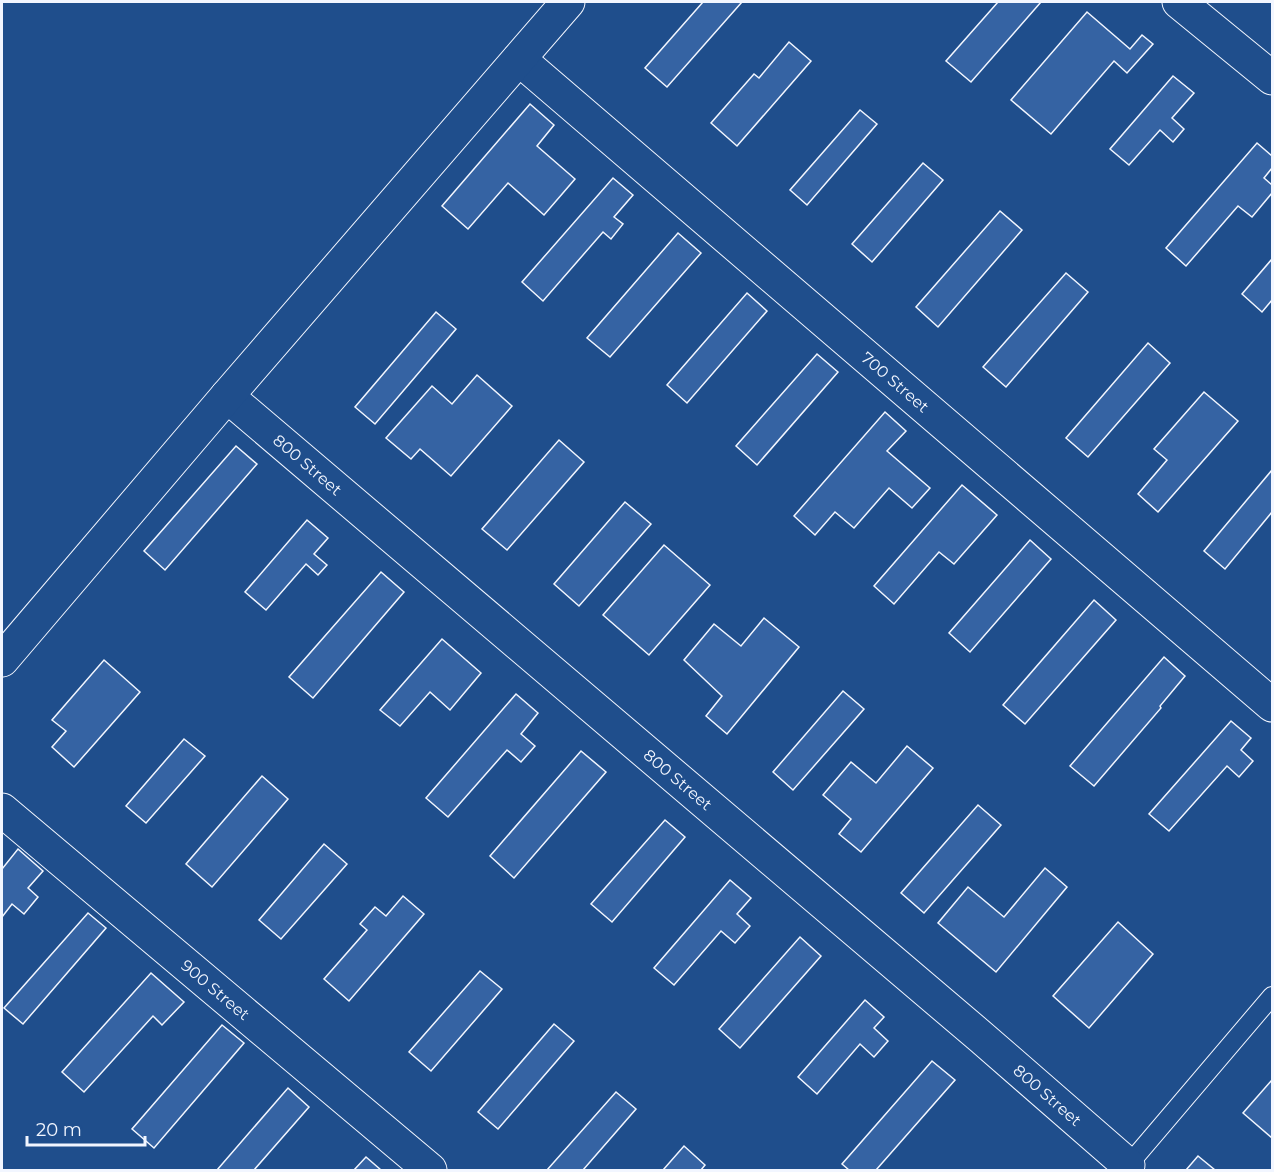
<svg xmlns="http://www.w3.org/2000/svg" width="1274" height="1172" font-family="Montserrat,sans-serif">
	<rect width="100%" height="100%" fill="#1f4e8c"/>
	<g fill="#3563a3" stroke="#f2f6ff" stroke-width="1.5">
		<path d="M 703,2 L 742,2 L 667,87 L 645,68 Z"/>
		<path d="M 998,2 L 1041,2 L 971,82 L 946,61 Z"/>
		<path d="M 1087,12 L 1130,49 L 1142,35 L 1153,44 L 1127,73 L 1114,61 L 1051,134 L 1011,100 Z"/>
		<path d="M 789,42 L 811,61 L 737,146 L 711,123 L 754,74 L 759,78 Z"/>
		<path d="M 1173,76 L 1194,93 L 1172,118 L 1184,129 L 1173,142 L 1160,130 L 1129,165 L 1110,149 Z"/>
		<path d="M 530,104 L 554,125 L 537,146 L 575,179 L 544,215 L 508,183 L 468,229 L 442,206 Z"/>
		<path d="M 860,110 L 877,124 L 807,205 L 790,190 Z"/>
		<path d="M 1257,143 L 1272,156 L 1272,168 L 1264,178 L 1272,185 L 1272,193 L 1252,217 L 1238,206 L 1186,266 L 1166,248 Z"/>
		<path d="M 923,163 L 943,180 L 872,262 L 852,244 Z"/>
		<path d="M 613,178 L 633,195 L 614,217 L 623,224 L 611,239 L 603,232 L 543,301 L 522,282 Z"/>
		<path d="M 1000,211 L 1022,230 L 938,327 L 916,307 Z"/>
		<path d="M 678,233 L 701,253 L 610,357 L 587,338 Z"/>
		<path d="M 1272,259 L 1272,300 L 1262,312 L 1242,294 Z"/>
		<path d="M 1066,273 L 1088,292 L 1006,387 L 983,367 Z"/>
		<path d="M 747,293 L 767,311 L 687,403 L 667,385 Z"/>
		<path d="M 436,312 L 456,329 L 375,424 L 355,407 Z"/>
		<path d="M 1148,343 L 1170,363 L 1088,457 L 1066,438 Z"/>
		<path d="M 817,354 L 838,372 L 757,465 L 736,446 Z"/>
		<path d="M 477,375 L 512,406 L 451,476 L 420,449 L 411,459 L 386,438 L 432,386 L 452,404 Z"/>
		<path d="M 1204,392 L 1238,421 L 1158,512 L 1138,494 L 1167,460 L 1154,449 Z"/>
		<path d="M 885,412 L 906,431 L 887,451 L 930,488 L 912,508 L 889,488 L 854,528 L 835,512 L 815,535 L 794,516 Z"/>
		<path d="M 559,440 L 584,462 L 507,550 L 482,529 Z"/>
		<path d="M 236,446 L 257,464 L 165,570 L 144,551 Z"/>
		<path d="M 1272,470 L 1272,512 L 1225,569 L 1204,551 Z"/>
		<path d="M 962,485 L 997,515 L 954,564 L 939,552 L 894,604 L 874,586 Z"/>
		<path d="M 625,502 L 651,524 L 579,606 L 554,584 Z"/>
		<path d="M 307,520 L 328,538 L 314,554 L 327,565 L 318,575 L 306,564 L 266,610 L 245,592 Z"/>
		<path d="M 1030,540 L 1051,559 L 970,652 L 949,633 Z"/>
		<path d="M 664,545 L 710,585 L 649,655 L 603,615 Z"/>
		<path d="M 381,572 L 404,592 L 313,698 L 289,677 Z"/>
		<path d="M 1094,600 L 1116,620 L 1025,724 L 1003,705 Z"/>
		<path d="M 764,618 L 799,647 L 727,734 L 706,716 L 722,696 L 684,660 L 714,624 L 741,646 Z"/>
		<path d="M 442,639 L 481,673 L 450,710 L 430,692 L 400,726 L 380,710 Z"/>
		<path d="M 1164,657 L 1185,676 L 1160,706 L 1161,708 L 1094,786 L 1070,766 Z"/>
		<path d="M 104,660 L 140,692 L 74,767 L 52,747 L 66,731 L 52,720 Z"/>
		<path d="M 843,691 L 864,709 L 793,790 L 773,772 Z"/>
		<path d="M 516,694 L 538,713 L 521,734 L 535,746 L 521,762 L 507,750 L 448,817 L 426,798 Z"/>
		<path d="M 1231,721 L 1251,738 L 1241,750 L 1253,761 L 1239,777 L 1227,766 L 1169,831 L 1149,814 Z"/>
		<path d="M 184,739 L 205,756 L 146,823 L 126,806 Z"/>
		<path d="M 907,746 L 933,768 L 861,852 L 839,834 L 851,819 L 823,795 L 851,762 L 876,783 Z"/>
		<path d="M 581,751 L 606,772 L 514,878 L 490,856 Z"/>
		<path d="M 262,776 L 288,799 L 212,887 L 186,864 Z"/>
		<path d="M 978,805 L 1001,825 L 924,913 L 901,893 Z"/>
		<path d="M 665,820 L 685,837 L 612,922 L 591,904 Z"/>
		<path d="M 324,844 L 347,864 L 281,939 L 259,920 Z"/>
		<path d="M 18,849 L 43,871 L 28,888 L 38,897 L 24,914 L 12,904 L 2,917 L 2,869 Z"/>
		<path d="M 1045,868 L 1067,887 L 996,972 L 938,923 L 968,887 L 1004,917 Z"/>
		<path d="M 730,880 L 751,898 L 737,914 L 750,926 L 735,943 L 721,931 L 674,985 L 654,968 Z"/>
		<path d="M 403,896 L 424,914 L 349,1001 L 324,979 L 367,930 L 360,924 L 375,907 L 386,916 Z"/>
		<path d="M 88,913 L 106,928 L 23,1024 L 4,1008 Z"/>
		<path d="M 1118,922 L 1153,954 L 1089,1028 L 1053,996 Z"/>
		<path d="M 800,937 L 821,956 L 740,1048 L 719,1029 Z"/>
		<path d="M 480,971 L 502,989 L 431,1071 L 409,1052 Z"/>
		<path d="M 151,973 L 184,1002 L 162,1025 L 153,1016 L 84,1092 L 62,1072 Z"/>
		<path d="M 865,1000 L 884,1017 L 874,1028 L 888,1041 L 874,1057 L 860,1044 L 817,1094 L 798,1077 Z"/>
		<path d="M 554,1024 L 574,1041 L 498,1129 L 478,1112 Z"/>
		<path d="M 222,1025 L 244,1043 L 154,1148 L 132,1129 Z"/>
		<path d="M 932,1061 L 955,1080 L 876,1170 L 849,1170 L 842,1164 Z"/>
		<path d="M 1271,1081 L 1272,1083 L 1272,1138 L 1243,1113 Z"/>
		<path d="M 288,1088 L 309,1107 L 254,1170 L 217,1170 Z"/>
		<path d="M 616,1092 L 636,1109 L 583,1170 L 547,1170 Z"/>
		<path d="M 684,1146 L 705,1165 L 701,1170 L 663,1170 Z"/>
		<path d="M 1198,1156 L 1215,1170 L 1186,1170 Z"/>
		<path d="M 366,1157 L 381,1170 L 354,1170 Z"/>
	</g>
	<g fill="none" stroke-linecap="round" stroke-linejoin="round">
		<defs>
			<path id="service" d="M 1124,1170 L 1272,996"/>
			<g id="minor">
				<path d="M 1179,2 L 1272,78"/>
				<path id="s1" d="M 519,59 L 1272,705"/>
				<path id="s2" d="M 227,396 L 981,1037 L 1128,1165"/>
				<path d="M 2,660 L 227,396 L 568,2"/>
				<path id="s3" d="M 2,810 L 430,1170"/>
			</g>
		</defs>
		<use href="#service" stroke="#f2f6ff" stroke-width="20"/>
		<use href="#minor" stroke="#f2f6ff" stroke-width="35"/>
		<use href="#service" stroke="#1f4e8c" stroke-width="18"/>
		<use href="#minor" stroke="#1f4e8c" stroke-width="33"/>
	</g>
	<g text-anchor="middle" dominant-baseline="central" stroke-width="4.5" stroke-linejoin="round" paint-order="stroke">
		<g font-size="16" fill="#f2f6ff" stroke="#1f4e8c">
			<text stroke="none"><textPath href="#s1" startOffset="496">700 Street</textPath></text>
			<text stroke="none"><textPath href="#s2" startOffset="106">800 Street</textPath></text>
			<text stroke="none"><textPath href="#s2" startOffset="592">800 Street</textPath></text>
			<text stroke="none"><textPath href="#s3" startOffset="279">900 Street</textPath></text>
			<text stroke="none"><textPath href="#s2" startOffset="1078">800 Street</textPath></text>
		</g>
	</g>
	<rect width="1274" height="1172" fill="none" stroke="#f2f6ff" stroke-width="6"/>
	<path d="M27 1136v9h118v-9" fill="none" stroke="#f2f6ff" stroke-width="3"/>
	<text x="36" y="1136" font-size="18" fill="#f2f6ff" stroke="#1f4e8c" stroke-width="4.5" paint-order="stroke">20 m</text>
</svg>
